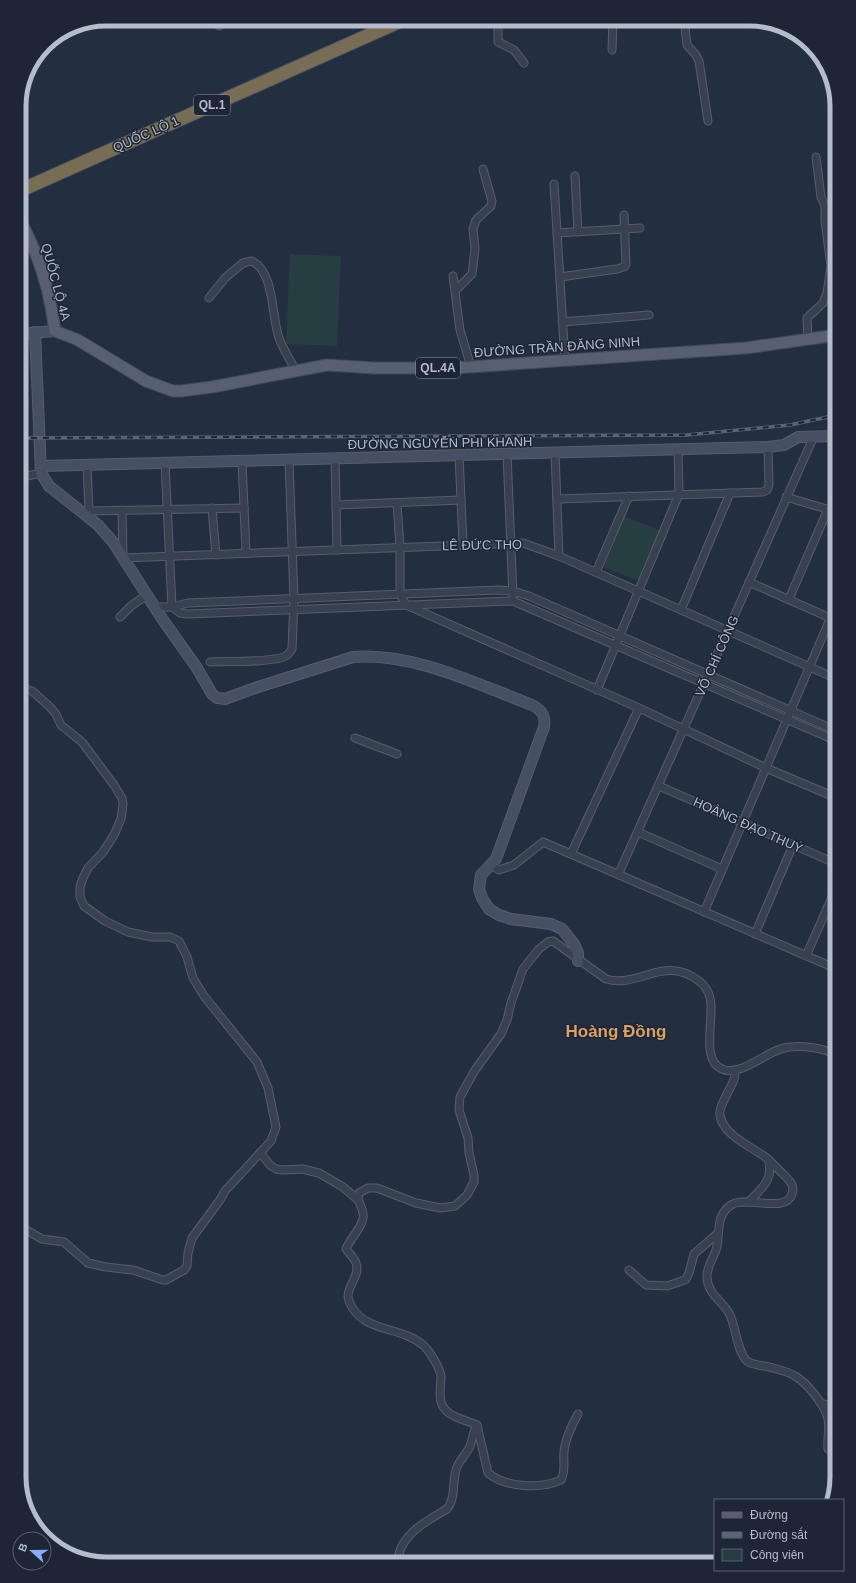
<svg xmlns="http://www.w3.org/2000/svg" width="856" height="1583" font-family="Arial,sans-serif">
	<rect width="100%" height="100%" fill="#242e41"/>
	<g fill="#263d42">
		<path d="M 290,254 L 341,256 L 337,346 L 286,344 Z"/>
		<path d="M 623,516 L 659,530 L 639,581 L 603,567 Z"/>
	</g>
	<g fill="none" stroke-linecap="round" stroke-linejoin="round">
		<defs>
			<g id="street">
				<path d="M 218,19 L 219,26"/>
				<path d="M 498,19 L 498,42 L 514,50 L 524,63"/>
				<path d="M 684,19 L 687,45 L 696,55 L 699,61 L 708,121"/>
				<path d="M 612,50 L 613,19"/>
				<path d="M 575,176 L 578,232"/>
				<path d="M 554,184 L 565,361"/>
				<path d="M 557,233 L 640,228"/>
				<path d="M 453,276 L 460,330 L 471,367"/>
				<path d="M 560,277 L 617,269 L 624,267 L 626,264 L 624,215"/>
				<path d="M 455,291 L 472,274 L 475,249 L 473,229 L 476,220 L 491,206 L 492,201 L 483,169"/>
				<path d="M 209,298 L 225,278 L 243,263 L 252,261 C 275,273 271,315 279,338 C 283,349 290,360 296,371"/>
				<path d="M 562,322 L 649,315"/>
				<path d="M 808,339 L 807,318 L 823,303 L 827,293 L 831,266 L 825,221 L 825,206 L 821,197 L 816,157"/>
				<path d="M 555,453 L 559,556"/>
				<path d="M 507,454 L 513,596"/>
				<path d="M 459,455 L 463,544"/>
				<path d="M 335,458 L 337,550"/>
				<path d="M 242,461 L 246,553"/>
				<path d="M 165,463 L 172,607"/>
				<path d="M 87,465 L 89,511 L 244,508"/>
				<path d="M 19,482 L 27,476 L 41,473"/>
				<path d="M 786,497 L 837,512"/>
				<path d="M 558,499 L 763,492 L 767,490 L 769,485 L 768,447"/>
				<path d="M 397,503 L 400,547 L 400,594 L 406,605 L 639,708 L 766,768 L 837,798"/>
				<path d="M 336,505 L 461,500"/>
				<path d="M 212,508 L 216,555"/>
				<path d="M 122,510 L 123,558 L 523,543 L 559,556 L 837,679"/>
				<path d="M 596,572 L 629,496"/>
				<path d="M 749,582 L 837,621"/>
				<path d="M 789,599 L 828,509"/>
				<path d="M 154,607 L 172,607 L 188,603 L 498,590 L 513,591 L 529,596 L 837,731"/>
				<path d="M 172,607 L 180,613 L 187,614 L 513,601 L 837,741"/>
				<path d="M 681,610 L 730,493"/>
				<path d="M 120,617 L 131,606 L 147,595"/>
				<path d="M 210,662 C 228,661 270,663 286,656 C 289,654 290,652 292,649 L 294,599 L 289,460"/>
				<path d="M 597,690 L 679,494 L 678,449"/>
				<path d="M 355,738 L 397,754"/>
				<path d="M 659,786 L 837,864"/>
				<path d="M 638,832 L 722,869"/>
				<path d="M 571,854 L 639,708"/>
				<path d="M 491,865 L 499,870 L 514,865 L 543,842 L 837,969"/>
				<path d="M 618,875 L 728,630 L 814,436"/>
				<path d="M 704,912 L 837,603"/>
				<path d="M 755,934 L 793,845"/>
				<path d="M 806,956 L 837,886"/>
				<path d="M 735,1070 C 735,1074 735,1078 733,1082 C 730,1089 718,1109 720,1115 C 723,1136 753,1147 768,1159 C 772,1163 776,1167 781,1172 C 785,1176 790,1180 792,1185 C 793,1188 793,1192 792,1194 C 786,1214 745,1195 731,1205 C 714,1217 721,1235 716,1250 C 713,1259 706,1268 707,1278 C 708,1294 722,1301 729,1313 C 736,1326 737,1352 747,1361 C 753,1366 765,1365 773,1368 C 780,1370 789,1372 795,1376 C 807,1383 825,1405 828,1419 C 830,1429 827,1439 828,1449 L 837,1452"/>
				<path d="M 261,1154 L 270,1165 L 276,1169 L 282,1170 L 302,1169 L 319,1173 L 343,1187 L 358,1200"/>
				<path d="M 748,1202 C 761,1190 775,1178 768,1159"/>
				<path d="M 19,1226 L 42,1239 L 64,1242 L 88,1263 L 106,1267 L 133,1270 L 163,1280 L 166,1280 L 184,1270 L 187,1266 L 188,1253 L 192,1238 L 220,1200 L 225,1191 L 271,1141 L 276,1127 L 268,1088 L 257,1062 L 204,996 L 193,978 L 187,957 L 179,941 L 170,937 L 152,937 L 128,932 L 105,921 L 84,906 L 80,897 L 80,887 L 83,878 L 88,868 L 103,852 L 114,835 L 121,819 L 123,804 L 122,798 L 114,785 L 82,742 L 61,725 L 56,714 L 49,706 L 32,691 L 19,687"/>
				<path d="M 629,1270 L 646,1285 L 667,1286 L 682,1281 L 686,1279 L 689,1273 L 694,1254 L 717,1234"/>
				<path d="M 821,1403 L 837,1409"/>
				<path d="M 578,1414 C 572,1425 565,1439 564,1452 C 563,1461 566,1471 561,1480 C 541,1489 506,1488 488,1473 L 477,1425 C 468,1421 457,1419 449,1413 C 436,1404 441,1389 441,1376 C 440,1368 429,1350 423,1345 C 399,1325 361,1333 349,1301 C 344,1288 361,1277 356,1263 C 354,1257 349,1254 346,1249 C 350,1238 361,1230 363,1218 C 365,1208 356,1204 359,1193 L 368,1188 L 377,1188 L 416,1203 L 440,1208 L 455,1206 L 467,1195 L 474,1182 L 474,1175 L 469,1153 L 468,1138 L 459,1110 L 460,1097 L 475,1070 L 501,1034 L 507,1020 L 511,1003 L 523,969 L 539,949 L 548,942 L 553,941 L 606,979 C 638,988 661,958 693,977 C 700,981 705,985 708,992 C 718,1011 698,1059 722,1069 C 741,1077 765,1052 784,1048 C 801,1044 822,1048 837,1055"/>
				<path d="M 397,1564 C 398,1559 399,1553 401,1548 C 410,1529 430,1519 447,1509 C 456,1498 452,1483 456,1470 C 458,1461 467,1454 470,1446 C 473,1439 473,1432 477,1425"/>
			</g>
			<g id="secondary">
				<path d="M 35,332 L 41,473 L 49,486 L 98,525 L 113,542 L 161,617 L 197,668 L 212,694 L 217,698 L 225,699 L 258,687 L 353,657 C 413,652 477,684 532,705 C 542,710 546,716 544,727 L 496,859 L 481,875 L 479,889 L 482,898 L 489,909 L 499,915 L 511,919 L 551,924 L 562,929 L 574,944 L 578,953 L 578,961"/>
				<path d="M 19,334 L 55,331"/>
				<path d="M 41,466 L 768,447 L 784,445 L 798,437 L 837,436"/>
			</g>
			<path id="primary" d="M 19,219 C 39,253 50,292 55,331 L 78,340 L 146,381 L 173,391 L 181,391 L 212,387 L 327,365 L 375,368 L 455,368 L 746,348 L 837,335"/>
			<path id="highway" d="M 19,191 L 405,19"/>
		</defs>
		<use href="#street" stroke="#565e6e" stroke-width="9"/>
		<use href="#secondary" stroke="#565e6e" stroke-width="12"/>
		<use href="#primary" stroke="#42495a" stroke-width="13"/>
		<use href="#highway" stroke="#434b5b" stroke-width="15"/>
		<use href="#street" stroke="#394151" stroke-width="7"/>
		<use href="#secondary" stroke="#464f64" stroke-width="10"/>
		<use href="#primary" stroke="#575f71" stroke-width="11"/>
		<use href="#highway" stroke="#776d55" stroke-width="13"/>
		<defs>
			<path id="rail" d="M 19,438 L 687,435 L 790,425 L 837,415"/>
		</defs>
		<use href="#rail" stroke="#5a6478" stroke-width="3.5"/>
		<use href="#rail" stroke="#1d2536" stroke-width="2" stroke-dasharray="6" stroke-linecap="butt"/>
	</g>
	<g text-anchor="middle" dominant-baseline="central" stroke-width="3" stroke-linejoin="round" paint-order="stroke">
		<g fill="#1d2536" stroke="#878f9e" stroke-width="1">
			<rect x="194" y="95" width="36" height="20" rx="3"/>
			<rect x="416" y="358" width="44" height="20" rx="3"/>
		</g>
		<g font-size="12" font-weight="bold" fill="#b5bccb">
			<text x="212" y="105">QL.1</text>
			<text x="438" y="368">QL.4A</text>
		</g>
		<g font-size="13" fill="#b5bccb" stroke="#1d2536">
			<text transform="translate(146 134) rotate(-24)">QUỐC LỘ 1</text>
			<text transform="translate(56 282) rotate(75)">QUỐC LỘ 4A</text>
			<text transform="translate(557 347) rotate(-4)">ĐƯỜNG TRẦN ĐĂNG NINH</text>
			<text transform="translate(440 443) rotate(-1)">ĐƯỜNG NGUYỄN PHI KHANH</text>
			<text transform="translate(482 545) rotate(-1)">LÊ ĐỨC THỌ</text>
			<text transform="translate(717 656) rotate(-66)">VÕ CHÍ CÔNG</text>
			<text transform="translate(748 825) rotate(24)">HOÀNG ĐẠO THUÝ</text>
		</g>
		<g font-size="17" font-weight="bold" fill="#daa161" stroke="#1d2536">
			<text x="616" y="1031">Hoàng Đồng</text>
		</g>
	</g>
	<path d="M0 0H856V1583H0ZM106 26H750A80 80 0 0 1 830 106V1477A80 80 0 0 1 750 1557H106A80 80 0 0 1 26 1477V106A80 80 0 0 1 106 26Z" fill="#1d2536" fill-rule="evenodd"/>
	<path fill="none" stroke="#b5bccb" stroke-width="5" d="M106 26H750A80 80 0 0 1 830 106V1477A80 80 0 0 1 750 1557H106A80 80 0 0 1 26 1477V106A80 80 0 0 1 106 26Z"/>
	<rect x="714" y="1499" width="130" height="72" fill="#1d2536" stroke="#5a6172"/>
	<rect x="722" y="1512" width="20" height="6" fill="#575f71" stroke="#5a6172"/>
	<text x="750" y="1519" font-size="12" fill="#b5bccb">Đường</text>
	<rect x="722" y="1532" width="20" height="6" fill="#5a6478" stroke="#5a6172"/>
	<text x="750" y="1539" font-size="12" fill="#b5bccb">Đường sắt</text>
	<rect x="722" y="1549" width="20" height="12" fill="#263d42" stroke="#5a6172"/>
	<text x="750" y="1559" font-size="12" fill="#b5bccb">Công viên</text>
	<g transform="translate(32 1551) rotate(291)"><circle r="19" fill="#1d2536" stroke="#5a6172"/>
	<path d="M0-3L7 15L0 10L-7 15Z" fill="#89abfd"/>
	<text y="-6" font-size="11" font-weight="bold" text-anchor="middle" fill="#b5bccb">B</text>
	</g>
</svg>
